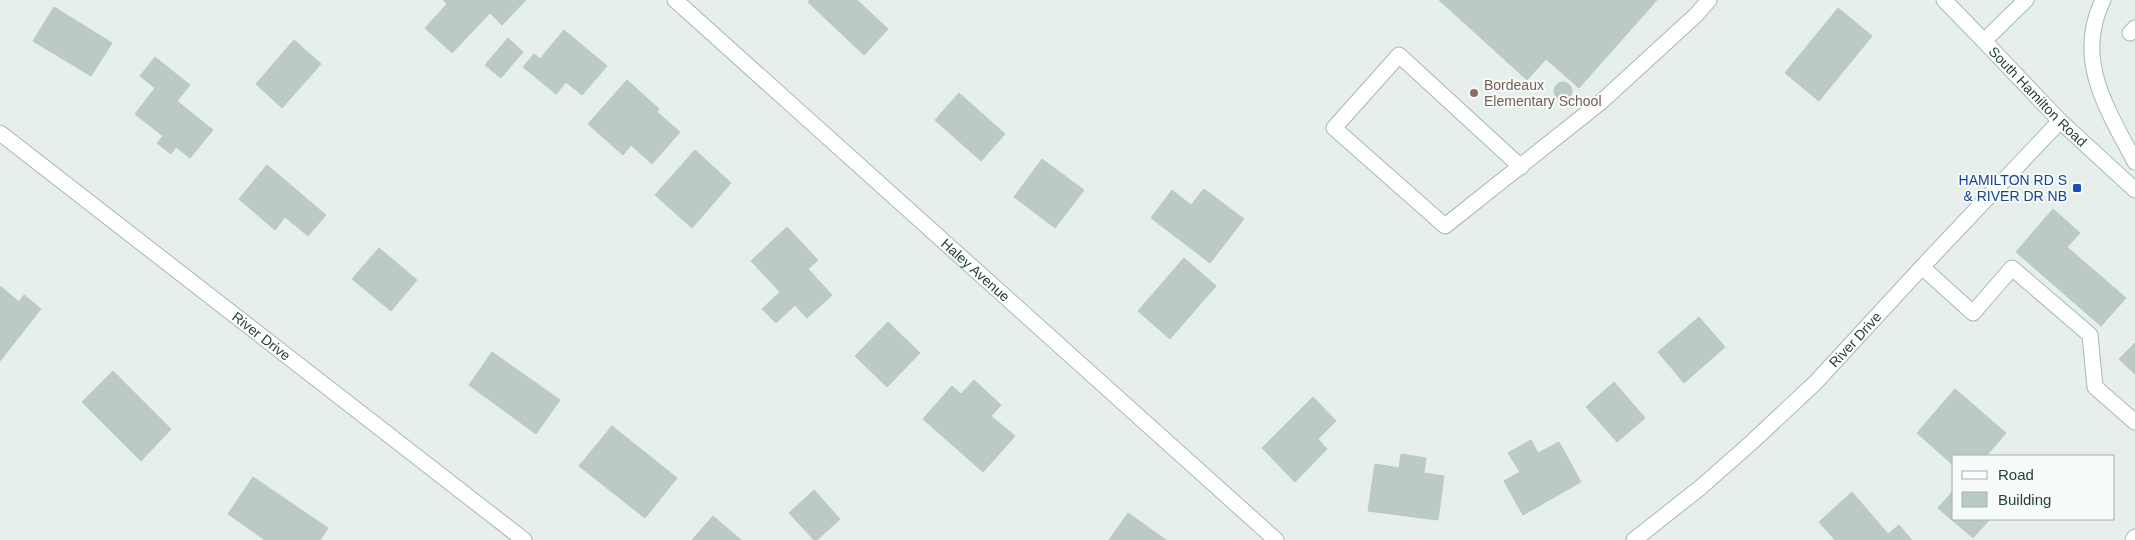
<svg xmlns="http://www.w3.org/2000/svg" width="2135" height="540" font-family="Arial,sans-serif">
	<rect width="100%" height="100%" fill="#e6efeb"/>
	<g fill="#bbcac4" stroke="#b8c9c2">
		<path d="M 443,0 L 526,0 L 502,25 L 490,13 L 452,53 L 425,28 L 447,4 Z"/>
		<path d="M 810,0 L 857,0 L 888,29 L 864,55 L 808,2 Z"/>
		<path d="M 1439,0 L 1657,0 L 1579,88 L 1546,59 L 1527,80 Z"/>
		<path d="M 54,7 L 112,43 L 91,76 L 33,41 Z"/>
		<path d="M 1838,8 L 1872,36 L 1819,101 L 1785,73 Z"/>
		<path d="M 564,30 L 607,66 L 582,95 L 566,82 L 556,94 L 523,67 L 534,54 L 540,59 Z"/>
		<path d="M 508,38 L 523,52 L 501,78 L 485,65 Z"/>
		<path d="M 294,40 L 321,64 L 282,108 L 256,84 Z"/>
		<path d="M 155,57 L 190,85 L 177,101 L 213,130 L 190,158 L 176,147 L 171,154 L 157,143 L 163,136 L 135,114 L 155,88 L 140,76 Z"/>
		<path d="M 627,80 L 659,109 L 657,112 L 680,132 L 652,164 L 631,145 L 623,155 L 588,124 Z"/>
		<circle cx="1563" cy="91" r="9"/>
		<path d="M 959,93 L 1005,134 L 981,161 L 935,120 Z"/>
		<path d="M 695,150 L 731,183 L 692,228 L 655,195 Z"/>
		<path d="M 1042,159 L 1084,190 L 1055,228 L 1014,197 Z"/>
		<path d="M 267,165 L 326,215 L 308,236 L 285,217 L 275,230 L 239,199 Z"/>
		<path d="M 1204,189 L 1244,219 L 1210,263 L 1151,218 L 1172,190 L 1191,205 Z"/>
		<path d="M 2053,209 L 2080,233 L 2067,247 L 2126,298 L 2101,326 L 2016,252 Z"/>
		<path d="M 787,227 L 818,260 L 808,269 L 832,295 L 807,318 L 795,305 L 776,323 L 762,309 L 780,292 L 751,261 Z"/>
		<path d="M 379,248 L 417,280 L 391,311 L 352,279 Z"/>
		<path d="M 1184,258 L 1216,286 L 1170,339 L 1138,311 Z"/>
		<path d="M 0,286 L 19,302 L 24,295 L 41,309 L 0,361 Z"/>
		<path d="M 1699,317 L 1725,347 L 1684,383 L 1658,352 Z"/>
		<path d="M 888,322 L 920,353 L 887,387 L 855,356 Z"/>
		<path d="M 2135,343 L 2135,374 L 2119,359 Z"/>
		<path d="M 492,352 L 560,400 L 536,434 L 469,385 Z"/>
		<path d="M 113,371 L 171,429 L 141,461 L 82,402 Z"/>
		<path d="M 974,380 L 1001,405 L 991,416 L 1015,436 L 983,472 L 923,419 L 952,386 L 961,394 Z"/>
		<path d="M 1614,382 L 1645,418 L 1617,442 L 1586,407 Z"/>
		<path d="M 1955,389 L 2006,433 L 1986,456 L 1961,456 L 1959,455 L 1954,456 L 1952,464 L 1917,433 Z"/>
		<path d="M 1313,397 L 1336,421 L 1318,439 L 1327,449 L 1295,482 L 1262,448 Z"/>
		<path d="M 612,426 L 677,478 L 645,518 L 579,466 Z"/>
		<path d="M 1531,440 L 1538,453 L 1559,442 L 1581,482 L 1523,515 L 1504,481 L 1520,472 L 1508,453 Z"/>
		<path d="M 1401,454 L 1426,458 L 1424,473 L 1444,476 L 1438,520 L 1368,511 L 1375,464 L 1399,468 Z"/>
		<path d="M 253,477 L 328,528 L 320,540 L 265,540 L 228,514 Z"/>
		<path d="M 814,490 L 840,519 L 817,540 L 814,540 L 789,513 Z"/>
		<path d="M 1954,490 L 1954,519 L 1990,519 L 1973,538 L 1938,508 Z"/>
		<path d="M 1852,492 L 1888,534 L 1899,525 L 1912,540 L 1835,540 L 1819,522 Z"/>
		<path d="M 1128,513 L 1166,540 L 1109,540 Z"/>
		<path d="M 713,516 L 741,540 L 692,540 Z"/>
	</g>
	<g fill="none" stroke-linecap="round" stroke-linejoin="round">
		<defs>
			<g id="service">
				<path d="M 2130,33 L 2135,28"/>
				<path d="M 1521,167 L 1399,55 L 1334,128 L 1445,226 L 1601,102 L 1696,15 L 1709,0"/>
				<path d="M 1922,267 L 1973,313 L 2012,268 L 2090,335 L 2095,387 L 2135,422"/>
				<path d="M 2133,540 L 2135,537"/>
			</g>
			<g id="minor">
				<path id="s1" d="M 675,0 L 1276,540"/>
				<path id="s2" d="M 0,133 L 524,540"/>
				<path id="s3" d="M 1634,540 L 1701,487 L 1752,442 L 1816,382 L 1922,267 L 2060,121"/>
			</g>
			<path id="tertiary" d="M 1944,0 L 1984,41"/>
			<g id="secondary">
				<path id="s4" d="M 2026,0 L 1984,41 L 2060,121 L 2135,190"/>
				<path d="M 2103,0 C 2074,59 2107,109 2135,162"/>
			</g>
		</defs>
		<use href="#service" stroke="#a8b8b2" stroke-width="17"/>
		<use href="#minor" stroke="#a8b8b2" stroke-width="17"/>
		<use href="#tertiary" stroke="#a8b8b2" stroke-width="17"/>
		<use href="#secondary" stroke="#a4bbb3" stroke-width="17"/>
		<use href="#service" stroke="#fff" stroke-width="15"/>
		<use href="#minor" stroke="#fff" stroke-width="15"/>
		<use href="#tertiary" stroke="#fff" stroke-width="15"/>
		<use href="#secondary" stroke="#fff" stroke-width="15"/>
	</g>
	<circle fill="#8d6e63" stroke="#f7fbf9" stroke-width="2" cx="1474" cy="93" r="5"/>
	<rect fill="#1a4fb4" stroke="#f7fbf9" stroke-width="2" x="2072" y="183" width="10" height="10" rx="2.5"/>
	<g text-anchor="middle" dominant-baseline="central" stroke-width="4" stroke-linejoin="round" paint-order="stroke">
		<g font-size="14" fill="#785e54" stroke="#f7fbf9" text-anchor="start">
			<text x="1484" y="85">Bordeaux<tspan x="1484" dy="16">Elementary School</tspan></text>
		</g>
		<g font-size="14" fill="#24423a" stroke="#f7fbf9">
			<text stroke="none"><textPath href="#s4" startOffset="136">South Hamilton Road</textPath></text>
			<text stroke="none"><textPath href="#s1" startOffset="404">Haley Avenue</textPath></text>
			<text stroke="none"><textPath href="#s2" startOffset="331">River Drive</textPath></text>
			<text stroke="none"><textPath href="#s3" startOffset="299">River Drive</textPath></text>
		</g>
		<g font-size="14" fill="#164399" stroke="#f7fbf9" text-anchor="end">
			<text x="2067" y="180">HAMILTON RD S<tspan x="2067" dy="16">&amp; RIVER DR NB</tspan></text>
		</g>
	</g>
	<rect x="1952" y="455" width="162" height="65" fill="#f7fbf9" stroke="#a3b1ad"/>
	<rect x="1962" y="471" width="25" height="8" fill="#ffffff" stroke="#a3b1ad"/>
	<text x="1998" y="480" font-size="15" fill="#24423a">Road</text>
	<rect x="1962" y="492" width="25" height="15" fill="#bbcac4" stroke="#a3b1ad"/>
	<text x="1998" y="505" font-size="15" fill="#24423a">Building</text>
</svg>
